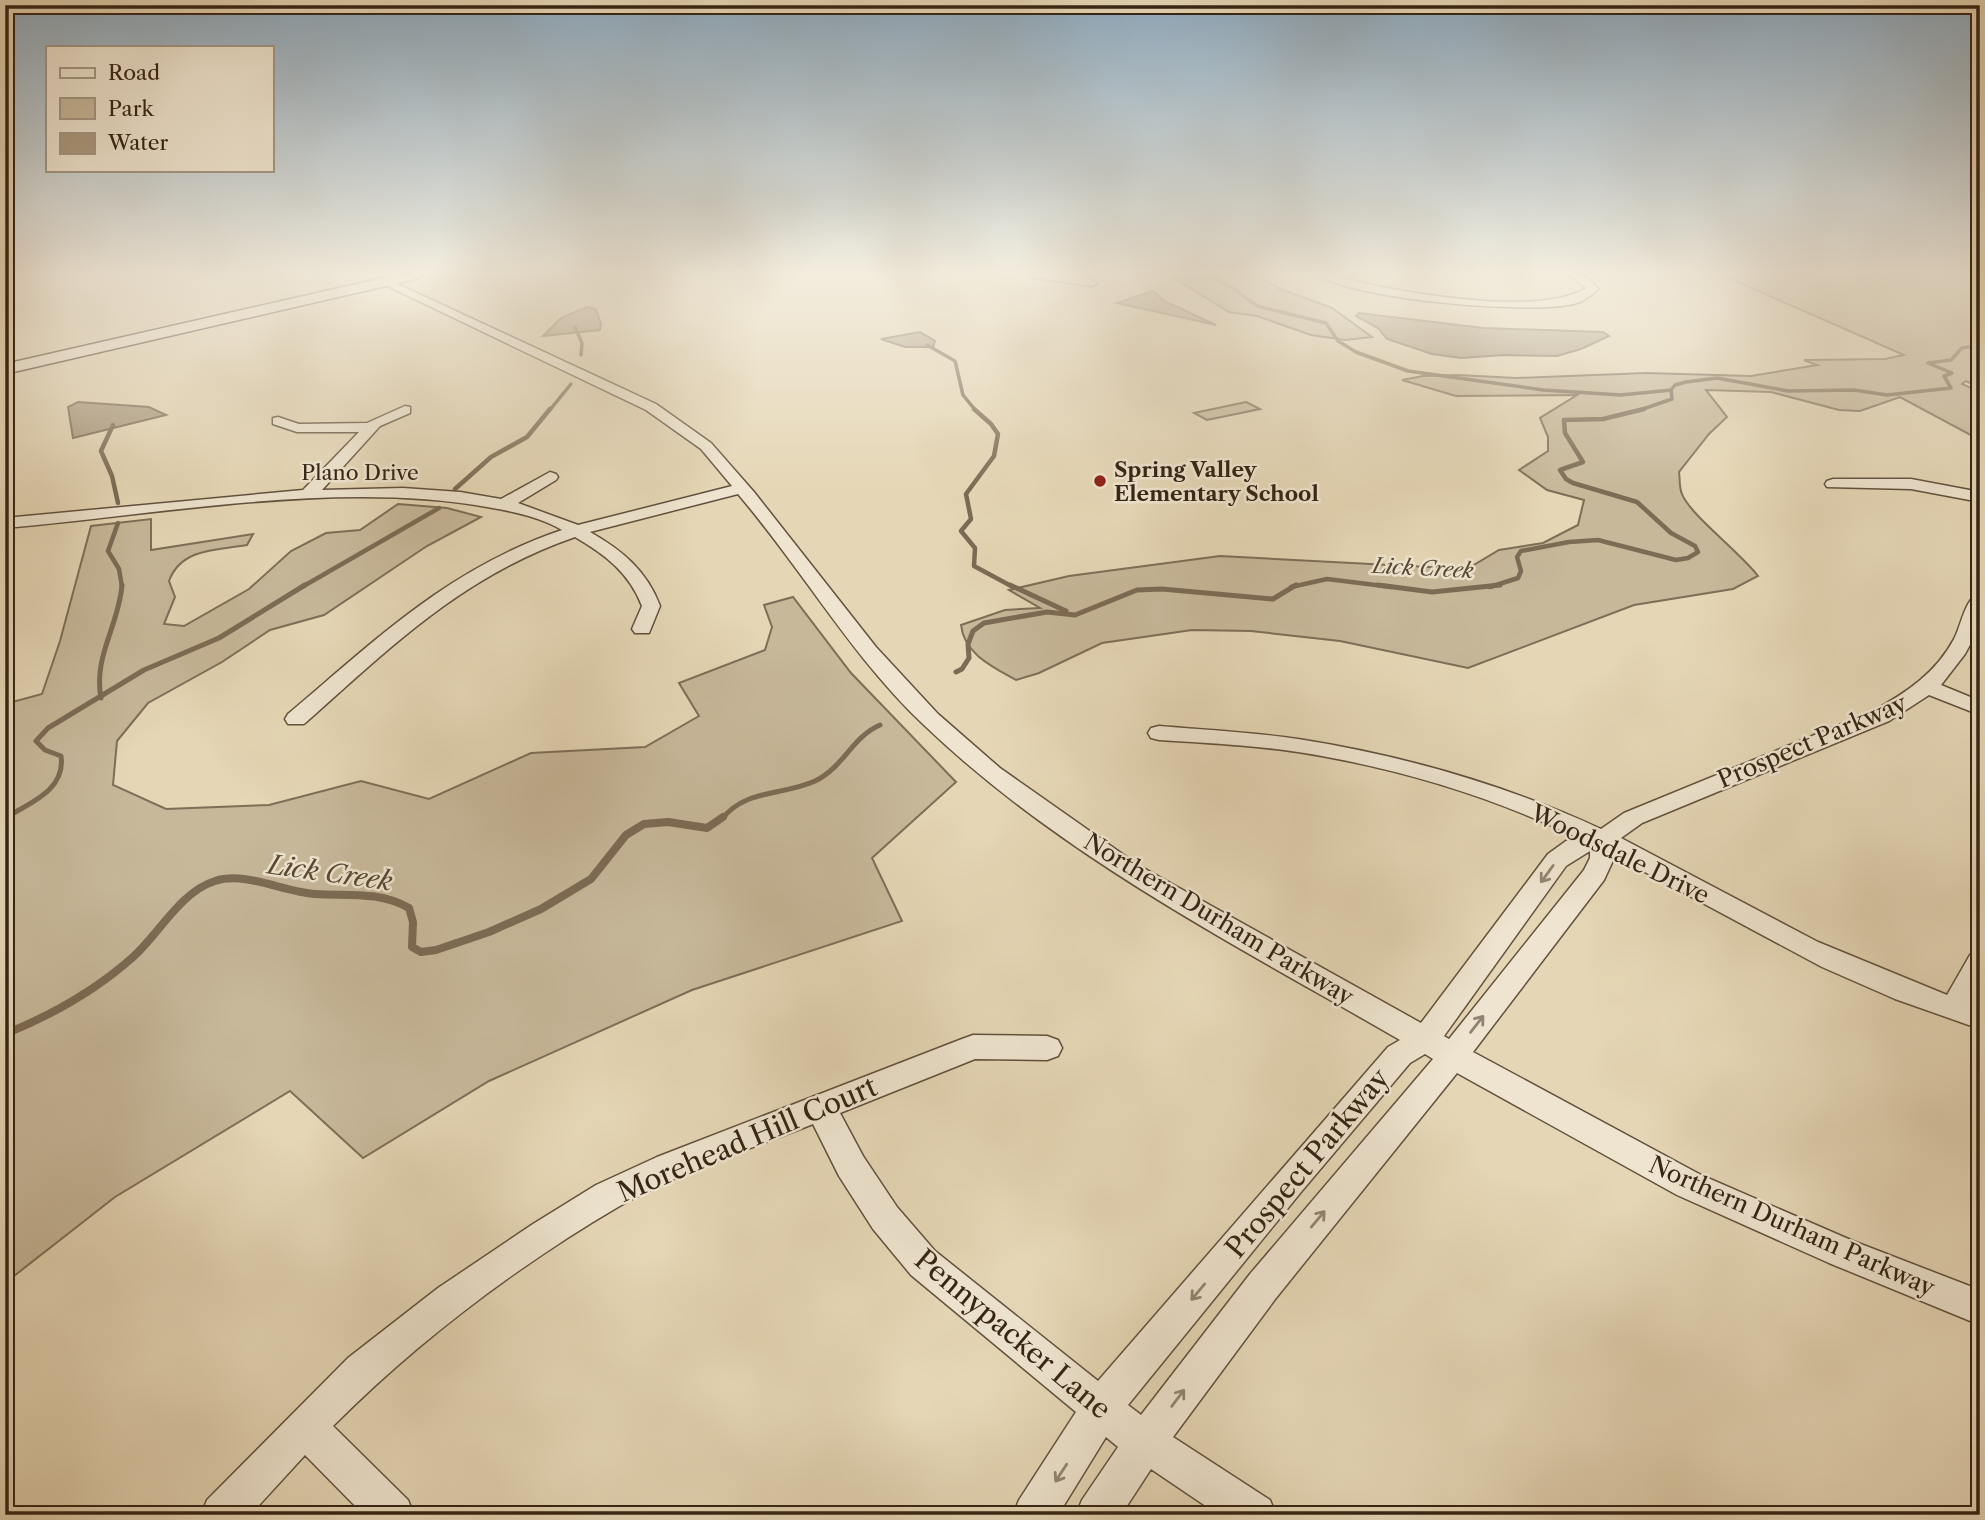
<svg xmlns="http://www.w3.org/2000/svg" width="1985" height="1520" font-family="'Libre Caslon Text',serif">
	<rect width="100%" height="100%" fill="#e5d6b5"/>
	<filter id="stains"><feTurbulence type="fractalNoise" baseFrequency=".00286" numOctaves="4"/><feColorMatrix values="0 0 0 0 .2 0 0 0 0 .09 0 0 0 0 .02 0 0 0 .5 -.17"/></filter>
	<radialGradient id="worn" r=".72"><stop offset=".6" stop-color="#630" stop-opacity="0"/><stop offset="1" stop-color="#630" stop-opacity=".3"/></radialGradient>
	<g fill="#c7b89a" stroke="#7e6e58" stroke-width="2">
		<path d="M 1169,275 L 1257,275 L 1278,288 L 1332,308 L 1372,337 L 1345,340 L 1311,335 L 1257,316 L 1229,312 Z"/>
		<path d="M 1722,275 L 1980,275 L 1980,388 L 1966,381 L 1962,384 L 1980,392 L 1980,440 L 1900,397 L 1860,411 L 1839,410 L 1771,392 L 1706,390 L 1727,417 L 1709,434 L 1679,472 C 1680,478 1679,488 1682,494 C 1690,515 1741,553 1758,576 L 1733,589 L 1634,605 L 1468,668 L 1340,641 L 1251,631 L 1192,630 L 1102,643 L 1039,673 L 1016,680 C 993,667 964,654 961,625 L 1005,610 L 1040,608 L 1009,590 L 1069,576 L 1220,556 L 1467,569 L 1499,550 L 1543,543 L 1578,525 L 1584,500 L 1547,490 L 1519,470 L 1548,451 L 1548,437 L 1540,418 L 1577,395 L 1456,396 L 1402,380 L 1423,376 L 1458,375 L 1516,378 L 1646,373 L 1751,376 L 1817,365 L 1804,360 L 1885,359 L 1904,355 Z"/>
		<path d="M 1246,402 L 1260,409 L 1207,420 L 1194,413 Z"/>
		<path d="M 398,504 L 447,508 L 481,517 L 427,546 L 324,615 L 270,630 L 222,662 L 148,703 L 117,741 L 113,785 L 166,809 L 269,805 L 361,781 L 429,799 L 531,753 L 645,747 L 699,716 L 679,683 L 765,650 L 772,627 L 764,605 L 793,597 L 851,673 L 956,782 L 872,858 L 902,921 L 692,990 L 489,1081 L 363,1158 L 290,1091 L 115,1197 L 5,1283 L 5,704 L 42,694 L 60,641 L 91,526 L 151,519 L 151,550 L 253,534 L 247,545 C 217,550 181,548 169,581 L 175,597 L 164,624 L 184,626 L 249,589 L 291,551 L 326,533 L 360,530 Z"/>
	</g>
	<g fill="#aa9a7f" stroke="#7c6b55" stroke-width="2">
		<path d="M 1153,291 L 1166,302 L 1216,325 L 1117,303 Z"/>
		<path d="M 587,307 L 596,309 L 601,324 L 600,330 L 543,336 L 561,318 Z"/>
		<path d="M 1359,313 L 1483,328 L 1603,332 L 1609,336 L 1581,349 L 1557,356 L 1504,355 L 1461,358 L 1432,354 L 1387,339 L 1378,328 L 1356,316 Z"/>
		<path d="M 920,332 L 935,341 L 933,347 L 905,347 L 881,339 Z"/>
		<path d="M 78,402 L 149,407 L 166,415 L 73,438 L 68,407 Z"/>
	</g>
	<g fill="none" stroke-linecap="round" stroke-linejoin="round">
		<g stroke="#7c6b55" stroke-width="3.5">
			<path d="M 1208,275 L 1233,288 L 1257,306 L 1326,323 L 1338,341 L 1356,352 L 1408,371 L 1543,390 L 1621,395 L 1671,390 L 1675,385 L 1686,382 L 1717,378 L 1788,391 L 1854,390 L 1887,395 L 1951,388 L 1944,376 L 1952,373 L 1928,363 L 1951,360 L 1962,348 L 1980,345"/>
			<path d="M 575,327 L 582,343 L 581,355"/>
			<path d="M 927,345 L 955,361 L 963,395 L 976,411"/>
			<path d="M 549,411 L 571,384"/>
			<path d="M 1637,411 L 1672,399 L 1671,390"/>
		</g>
		<g stroke="#7c6b55" stroke-width="4.5">
			<path d="M 974,409 L 991,424 L 998,434 L 994,456 L 966,494 L 971,519 L 961,531 L 975,548 L 974,566 L 1013,587"/>
			<path d="M 113,425 L 101,451 L 112,476 L 118,503"/>
			<path d="M 455,489 L 491,457 L 527,437 L 550,409"/>
			<path d="M 118,523 L 108,551 L 119,569 L 122,587"/>
			<path d="M 302,587 L 439,508"/>
			<path d="M 1291,587 L 1327,579 L 1392,587"/>
			<path d="M 1490,587 L 1518,578 L 1521,571 L 1517,557 L 1521,551 L 1569,542 L 1598,540 L 1676,560 L 1688,558 L 1698,552 L 1695,546 L 1671,533 L 1637,502 L 1573,483 L 1566,479 L 1560,470 L 1583,462 L 1565,433 L 1564,420 L 1603,419 L 1644,409"/>
		</g>
		<g stroke="#7c6b55" stroke-width="5">
			<path d="M 1010,585 L 1066,611"/>
			<path d="M 1378,585 L 1432,592 L 1500,585"/>
			<path d="M 956,672 L 962,669 L 969,658 L 968,644 L 973,631 L 984,623 L 1047,612 L 1075,615 L 1137,590 L 1162,589 L 1273,599 L 1296,585"/>
			<path d="M 101,698 C 93,657 119,625 122,585"/>
			<path d="M 5,818 C 30,803 66,790 61,756 L 45,750 L 36,741 L 48,728 L 144,670 L 219,638 L 305,585"/>
			<path d="M 722,819 C 745,789 782,796 815,781 C 843,768 852,737 880,725"/>
		</g>
		<path stroke="#7c6b55" stroke-width="8" d="M 5,1034 C 52,1015 95,991 133,957 C 159,934 180,892 215,881 C 246,871 283,892 315,894 C 348,896 379,891 409,908 L 413,922 L 412,947 L 421,952 L 436,950 L 489,932 L 541,909 L 591,879 L 626,835 L 644,824 L 668,822 L 707,828 L 723,817"/>
		<defs>
			<g id="minor">
				<path d="M 1030,275 C 1049,275 1081,272 1097,283 L 1092,286 L 1035,278 Z"/>
				<path d="M 1319,275 C 1339,275 1357,282 1377,286 C 1427,296 1543,315 1586,288 L 1570,275 C 1583,275 1590,277 1598,289 C 1593,294 1586,299 1580,302 C 1542,317 1351,299 1319,275 Z"/>
				<path d="M 387,279 L 656,404 L 711,443 L 754,492 L 876,647 L 938,714 L 1000,768 L 1138,865 L 1421,1023 L 1548,854 L 1566,841 L 1578,838 C 1491,796 1393,767 1298,752 C 1252,745 1205,743 1159,740 L 1151,738 L 1148,733 L 1151,728 L 1159,726 C 1205,730 1252,732 1298,739 C 1401,755 1506,785 1601,829 L 1624,813 L 1873,711 C 1906,693 1936,673 1954,639 C 1961,627 1965,597 1980,593 L 1980,626 L 1965,654 L 1941,685 L 1980,701 L 1980,715 L 1929,695 L 1889,721 L 1642,823 L 1621,838 L 1818,942 L 1947,995 L 1970,955 L 1980,952 L 1980,986 L 1972,1004 L 1980,1007 L 1980,1029 L 1895,999 L 1822,967 L 1615,856 L 1604,880 L 1473,1052 L 1701,1175 L 1853,1241 L 1980,1290 L 1980,1325 L 1829,1263 L 1677,1195 L 1457,1073 L 1276,1298 L 1173,1437 L 1270,1500 L 1276,1515 L 1219,1515 L 1151,1469 L 1121,1515 L 1076,1515 L 1082,1500 L 1118,1447 L 1106,1437 L 1058,1515 L 1013,1515 L 1019,1500 L 1076,1412 L 911,1275 L 873,1229 L 839,1176 L 813,1124 C 748,1150 679,1172 618,1207 C 516,1267 417,1342 333,1426 L 408,1500 L 414,1515 L 364,1515 L 305,1455 L 250,1515 L 201,1515 L 207,1500 L 348,1358 L 438,1288 L 533,1224 L 596,1185 L 657,1157 L 962,1039 L 973,1035 L 1047,1036 L 1058,1040 L 1062,1048 L 1058,1056 L 1047,1060 L 975,1059 L 840,1113 L 863,1156 L 897,1207 L 935,1251 L 1098,1381 L 1388,1047 L 1400,1040 C 1236,945 1062,857 924,725 C 852,657 802,569 738,494 L 590,532 C 622,550 647,571 660,606 L 649,633 L 635,633 L 632,629 L 642,606 C 629,572 604,554 575,537 C 462,576 391,647 304,724 L 288,724 L 285,719 L 288,714 C 377,639 449,568 562,530 C 541,517 511,511 487,507 C 336,480 157,515 5,528 L 5,518 L 303,490 L 359,432 L 297,432 L 273,424 L 273,418 L 278,417 L 299,424 L 367,423 L 405,406 L 410,407 L 410,413 L 380,426 L 322,490 L 403,488 L 460,492 L 501,499 L 550,472 L 556,474 L 558,477 L 556,480 L 518,503 L 578,525 L 732,486 L 701,449 L 646,410 L 383,284 L 383,280 ZM 1590,851 L 1590,858 L 1584,870 L 1449,1039 L 1444,1036 L 1566,866 ZM 1425,1054 L 1433,1059 L 1250,1274 L 1141,1415 L 1128,1405 L 1301,1192 L 1410,1063 Z"/>
				<path d="M 1833,479 L 1911,479 L 1980,492 L 1980,502 L 1911,489 L 1827,487 L 1825,484 L 1827,481 Z"/>
			</g>
			<path id="secondary" d="M 396,275 L 423,275 L 416,279 L 5,374 L 5,364 Z"/>
		</defs>
		<use href="#minor" stroke="#62513d" stroke-width="3"/>
		<use href="#secondary" stroke="#362515" stroke-width="3"/>
		<use href="#minor" fill="#eee4cf" fill-rule="evenodd"/>
		<use href="#secondary" fill="#eee4cf" fill-rule="evenodd"/>
	</g>
	<defs><path id="oneway-shaft" d="M-6 0H5M1.5-3L5.5 0L1.5 3" fill="none" stroke-width="1.6" stroke-linecap="round" stroke-linejoin="round" transform="scale(1.75)"/></defs>
	<g stroke="#928472">
		<use href="#oneway-shaft" transform="translate(1547 874) rotate(126)"/>
		<use href="#oneway-shaft" transform="translate(1477 1024) rotate(-52)"/>
		<use href="#oneway-shaft" transform="translate(1318 1219) rotate(-50)"/>
		<use href="#oneway-shaft" transform="translate(1198 1292) rotate(130)"/>
		<use href="#oneway-shaft" transform="translate(1178 1398) rotate(-53)"/>
		<use href="#oneway-shaft" transform="translate(1061 1473) rotate(123)"/>
	</g>
	<linearGradient id="sky" x2="0" y2="1"><stop stop-color="#8faabe"/><stop offset="0.56" stop-color="#f3edde"/><stop offset="1" stop-color="#f3edde" stop-opacity="0"/></linearGradient>
	<rect width="1985" height="488" fill="url(#sky)"/>
	<circle fill="#8f2418" stroke="#eee4cf" stroke-width="2.5" cx="1100" cy="481" r="7"/>
	<g text-anchor="middle" dominant-baseline="central" stroke-width="5" stroke-linejoin="round" paint-order="stroke">
		<g font-size="21" font-weight="bold" fill="#362515" stroke="#eee4cf" text-anchor="start">
			<text x="1114" y="469">Spring Valley<tspan x="1114" dy="24">Elementary School</tspan></text>
		</g>
		<g font-size="21" fill="#362515" stroke="#eee4cf">
			<text x="360" y="472">Plano Drive</text>
		</g>
		<g font-size="21" font-style="italic" fill="#594835" stroke="#eee4cf">
			<text transform="translate(1423 568) rotate(3)">Lick Creek</text>
		</g>
		<g font-size="24" fill="#362515" stroke="#eee4cf">
			<text transform="translate(1812 741) rotate(-23)">Prospect Parkway</text>
			<text transform="translate(1620 854) rotate(26)">Woodsdale Drive</text>
			<text transform="translate(1219 919) rotate(31)">Northern Durham Parkway</text>
			<text transform="translate(1792 1226) rotate(24)">Northern Durham Parkway</text>
		</g>
		<g font-size="26" font-style="italic" fill="#594835" stroke="#eee4cf">
			<text transform="translate(330 873) rotate(8)">Lick Creek</text>
		</g>
		<g font-size="28" fill="#362515" stroke="#eee4cf">
			<text transform="translate(747 1139) rotate(-23)">Morehead Hill Court</text>
			<text transform="translate(1307 1163) rotate(-50)">Prospect Parkway</text>
			<text transform="translate(1013 1334) rotate(40)">Pennypacker Lane</text>
		</g>
	</g>
	<rect width="1985" height="1520" fill="none" stroke="#e5d6b5" stroke-width="28"/>
	<rect x="7" y="7" width="1971" height="1506" fill="none" stroke="#362515" stroke-width="3.5"/>
	<rect x="14" y="14" width="1957" height="1492" fill="none" stroke="#362515" stroke-width="2"/>
	<rect x="46" y="46" width="228" height="126" fill="#eee4cf" stroke="#a49885" stroke-width="2"/>
	<rect x="60" y="68" width="35" height="10" fill="#eee4cf" stroke="#a49885" stroke-width="2"/>
	<text x="108" y="80" font-size="21" fill="#362515">Road</text>
	<rect x="60" y="98" width="35" height="21" fill="#c7b89a" stroke="#a49885" stroke-width="2"/>
	<text x="108" y="116" font-size="21" fill="#362515">Park</text>
	<rect x="60" y="133" width="35" height="21" fill="#aa9a7f" stroke="#a49885" stroke-width="2"/>
	<text x="108" y="150" font-size="21" fill="#362515">Water</text>
	<rect width="100%" height="100%" filter="url(#stains)"/>
	<rect width="100%" height="100%" fill="url(#worn)"/>
</svg>
